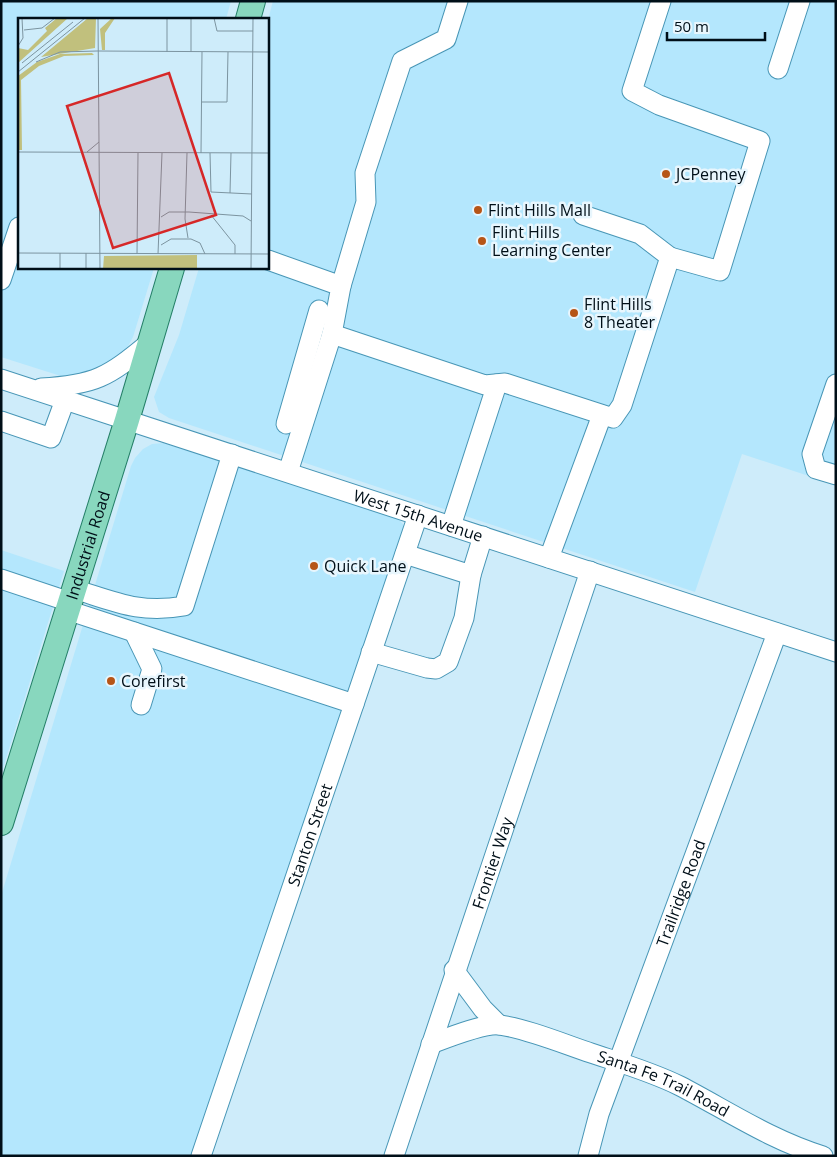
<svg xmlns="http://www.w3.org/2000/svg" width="837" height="1157" font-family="'Open Sans',sans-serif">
	<rect width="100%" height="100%" fill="#ceecfa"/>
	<g fill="#b4e7fd">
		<path d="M 1,1 L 231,1 L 226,19 L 19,19 L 19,268 L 154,268 L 133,337 L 126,350 L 109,368 L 67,378 L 1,357 Z"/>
		<path d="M 273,1 L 836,1 L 836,485 L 742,454 L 695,592 L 169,418 L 159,412 L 154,397 L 179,335 L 199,268 L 268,268 L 268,20 Z"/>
		<path d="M 163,443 L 396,517 L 403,524 L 404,528 L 193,1156 L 1,1156 L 1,896 L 131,466 L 135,458 L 143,449 L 152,444 Z"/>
		<path d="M 1,550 L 64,571 L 1,775 Z"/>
	</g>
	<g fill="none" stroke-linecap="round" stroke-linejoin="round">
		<defs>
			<g id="minor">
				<path d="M 778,69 L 800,1"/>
				<path d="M 583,215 L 640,234 L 670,257"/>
				<path d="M 268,260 L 341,286 L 332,334 L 288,472"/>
				<path d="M 1,280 L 19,227"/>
				<path d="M 341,286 L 366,202 L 365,173 L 402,61 L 446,39 L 458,1"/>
				<path d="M 332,334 L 485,385 L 505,383 L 613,418 L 622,405 L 670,257 L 720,271 L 760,141 L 659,105 L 632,91 L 661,1"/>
				<path id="s1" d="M 1,379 L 836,652"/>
				<path d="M 836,384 L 812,454 L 816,469 L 836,475"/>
				<path d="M 41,388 C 95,385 108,377 149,343"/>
				<path d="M 1,421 L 51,438 L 65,400"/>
				<path d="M 286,424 L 319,310"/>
				<path d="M 451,526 L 497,384"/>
				<path d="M 405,554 L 471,575 L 483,536"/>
				<path d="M 549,558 L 602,415"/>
				<path d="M 1,579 L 70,602"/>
				<path d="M 74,589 C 116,602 140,614 184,606 L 232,454"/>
				<path d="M 67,610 L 354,704"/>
				<path d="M 134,632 L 152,669 L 141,705"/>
				<path d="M 371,652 L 427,668 L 436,669 L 448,662 L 464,618 L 471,575"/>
				<path d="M 454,970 L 483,1009 L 499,1025"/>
				<path id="s2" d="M 431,1044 C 447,1038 484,1023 500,1025 C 528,1029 564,1044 591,1053 C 621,1063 652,1072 680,1086 C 728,1111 771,1140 823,1156"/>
				<path id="s3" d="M 201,1156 L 418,515"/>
				<path id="s4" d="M 394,1156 L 590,571"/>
				<path id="s5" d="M 588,1156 L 599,1114 L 777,633"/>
			</g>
			<g id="major">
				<path d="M 248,19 L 253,1"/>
				<path id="s6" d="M 1,823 L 127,420 L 172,268"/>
			</g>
		</defs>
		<use href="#minor" stroke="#4896b6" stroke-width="21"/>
		<use href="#major" stroke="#247f67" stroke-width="26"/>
		<use href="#minor" stroke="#fff" stroke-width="19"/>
		<use href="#major" stroke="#88d7be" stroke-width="24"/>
	</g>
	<g fill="#b65517" stroke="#e8f6fd" stroke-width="2">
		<circle cx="666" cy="174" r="5"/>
		<circle cx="478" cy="210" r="5"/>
		<circle cx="482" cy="241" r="5"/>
		<circle cx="574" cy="313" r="5"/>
		<circle cx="314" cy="566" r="5"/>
		<circle cx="111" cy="681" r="5"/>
	</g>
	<g text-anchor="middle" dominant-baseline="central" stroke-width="5" stroke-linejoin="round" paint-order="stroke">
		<g font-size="16" fill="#000f18" stroke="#e8f6fd" text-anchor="start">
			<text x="676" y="174">JCPenney</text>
			<text x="488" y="210">Flint Hills Mall</text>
			<text x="492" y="232">Flint Hills<tspan x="492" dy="18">Learning Center</tspan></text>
			<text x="584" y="304">Flint Hills<tspan x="584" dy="18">8 Theater</tspan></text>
			<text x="324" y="566">Quick Lane</text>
			<text x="121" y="681">Corefirst</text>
		</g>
		<g font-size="16" fill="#000f18" stroke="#e8f6fd">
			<text stroke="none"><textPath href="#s1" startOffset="439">West 15th Avenue</textPath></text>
			<text stroke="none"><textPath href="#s6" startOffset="291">Industrial Road</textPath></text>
			<text stroke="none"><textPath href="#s3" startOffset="339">Stanton Street</textPath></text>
			<text stroke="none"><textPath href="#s4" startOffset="309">Frontier Way</textPath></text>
			<text stroke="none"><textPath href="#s5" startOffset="279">Trailridge Road</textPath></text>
			<text stroke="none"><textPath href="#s2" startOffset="246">Santa Fe Trail Road</textPath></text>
		</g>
	</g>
	<g transform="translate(18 18)">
		<rect width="251" height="251" fill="#ceecfa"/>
		<path d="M 39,0 L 50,0 L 0,45 L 0,30 L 10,32 L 29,13 L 27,10 ZM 70,0 L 78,0 L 77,30 L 23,39 ZM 94,0 L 97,0 L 87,15 L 87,32 L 84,32 L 82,11 ZM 74,35 L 76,37 L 46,38 L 21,48 L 3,62 L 4,132 L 0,132 L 0,58 L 19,44 L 42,36 ZM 179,237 L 179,251 L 85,251 L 86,238 Z" fill="#c1c07d"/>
		<path fill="none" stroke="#7c94a0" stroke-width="1" d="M 80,0 L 82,251M 173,0 L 173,34M 196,0 L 199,13 L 235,13M 6,12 L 24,10 L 37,0M 0,28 L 5,20 L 4,0M 79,33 L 252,34M 149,34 L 149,0M 18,44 L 42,34 L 79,33M 4,45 L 55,4M 0,54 L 67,0M 184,84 L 209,84 L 210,34M 0,134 L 252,135M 69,134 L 81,124M 169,135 L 167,201 L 170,220M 183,135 L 184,34M 192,135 L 193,174 L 234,176M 212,175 L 213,135M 193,197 L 217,227 L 217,236M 143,199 L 151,194 L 171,194 L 225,198 L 233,203M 143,227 L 153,221 L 173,221 L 182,225 L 187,236M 0,235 L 252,236M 119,236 L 120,135M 140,236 L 144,135M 42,251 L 42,235M 68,251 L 68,235M 233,251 L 235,0"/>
		<path fill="#d62828" fill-opacity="0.15" stroke="#d62828" stroke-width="2.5" d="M 151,55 L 198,197 L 95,230 L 49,88 Z"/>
		<rect width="251" height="251" fill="none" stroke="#000f18" stroke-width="2.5"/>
	</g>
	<rect width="837" height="1157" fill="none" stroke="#000f18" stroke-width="5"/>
	<path d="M667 32v8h98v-8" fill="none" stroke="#000f18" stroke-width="2.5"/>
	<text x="674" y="32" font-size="15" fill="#000f18" stroke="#e8f6fd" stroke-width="4" paint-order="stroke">50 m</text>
</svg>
